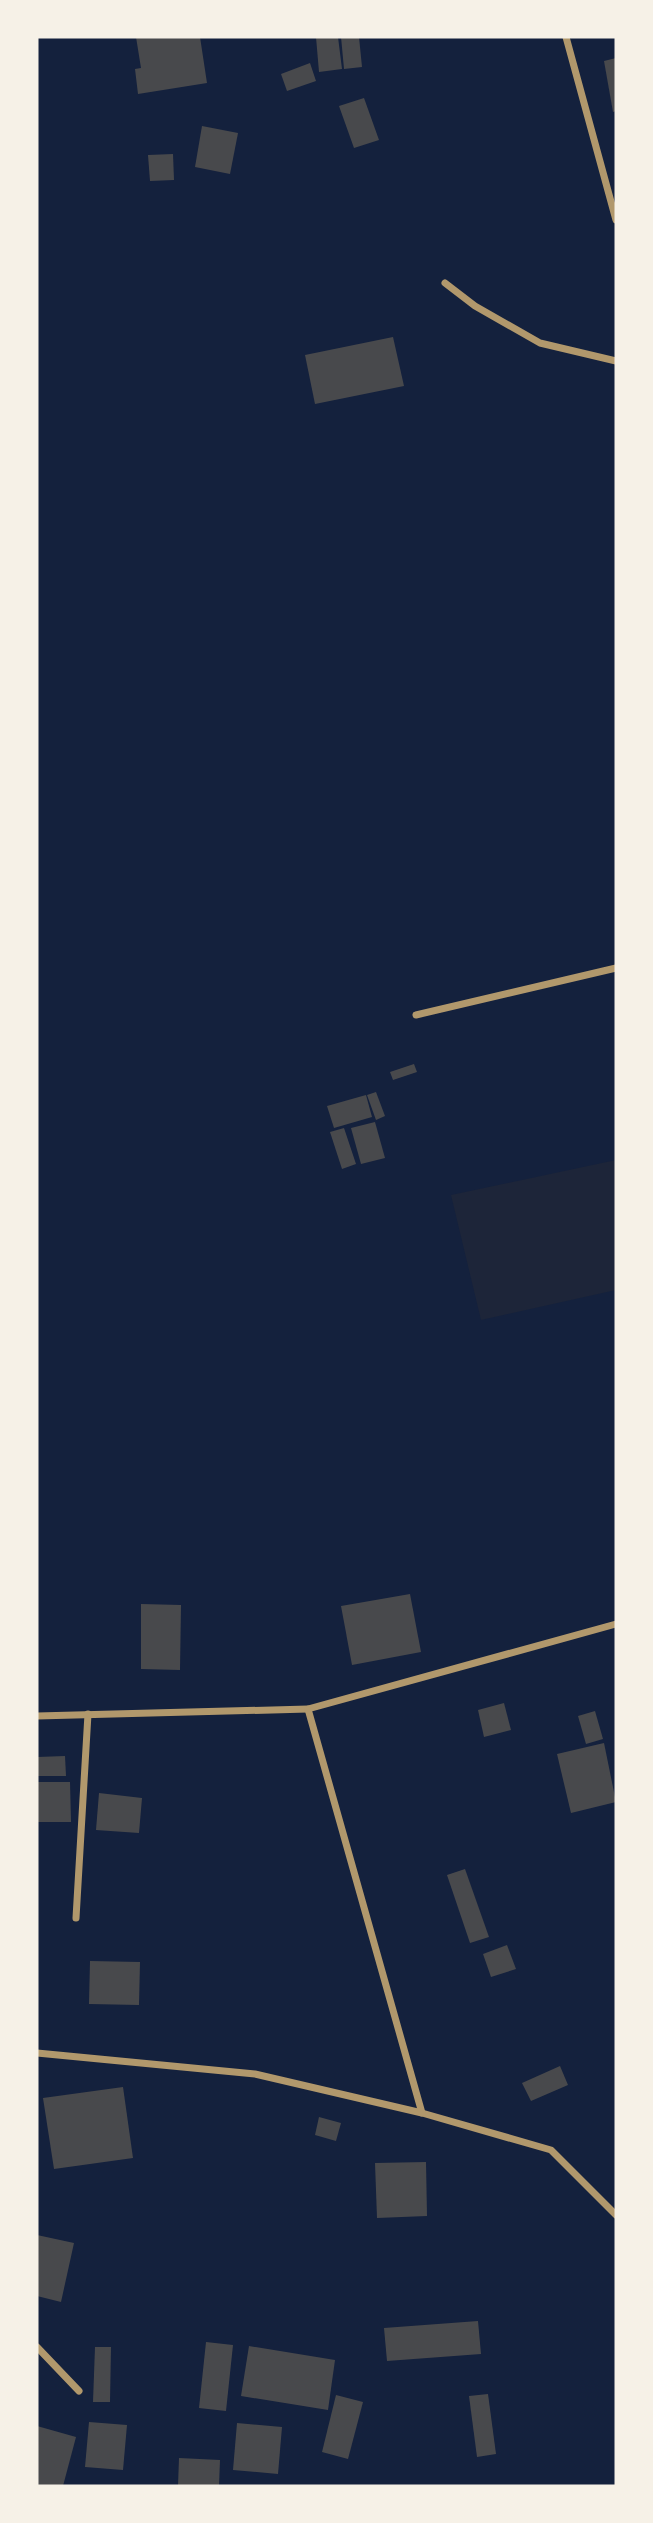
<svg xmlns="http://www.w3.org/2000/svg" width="653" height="2523" font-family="Quicksand,sans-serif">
	<rect width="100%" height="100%" fill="#14213d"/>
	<path fill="#1d2539" d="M 616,1160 L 616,1290 L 481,1320 L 451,1195 Z"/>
	<g fill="#48494c">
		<path d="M 136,37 L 200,37 L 207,83 L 138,94 L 135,69 L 141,68 Z"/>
		<path d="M 316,37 L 338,37 L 342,69 L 319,72 Z"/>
		<path d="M 341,37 L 359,37 L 362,67 L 344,69 Z"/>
		<path d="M 616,58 L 616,111 L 613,112 L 604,61 Z"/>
		<path d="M 310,63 L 316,81 L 287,91 L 281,74 Z"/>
		<path d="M 364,98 L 379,140 L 354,148 L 339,106 Z"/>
		<path d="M 202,126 L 238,133 L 230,174 L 195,167 Z"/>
		<path d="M 173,154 L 174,180 L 150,181 L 148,155 Z"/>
		<path d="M 393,337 L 404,386 L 315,404 L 305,355 Z"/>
		<path d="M 414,1064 L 417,1072 L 393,1080 L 390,1072 Z"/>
		<path d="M 376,1092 L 385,1116 L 376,1120 L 367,1095 Z"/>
		<path d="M 366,1095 L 372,1117 L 334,1128 L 327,1106 Z"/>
		<path d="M 375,1122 L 385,1158 L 361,1164 L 351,1128 Z"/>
		<path d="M 344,1128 L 356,1164 L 342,1169 L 330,1132 Z"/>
		<path d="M 410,1594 L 421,1652 L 352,1665 L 341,1606 Z"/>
		<path d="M 141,1604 L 181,1605 L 180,1670 L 141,1669 Z"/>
		<path d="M 504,1703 L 511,1730 L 484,1737 L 478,1710 Z"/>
		<path d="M 595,1711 L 603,1739 L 586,1744 L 578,1716 Z"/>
		<path d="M 604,1743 L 616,1802 L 571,1813 L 557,1754 Z"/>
		<path d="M 65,1756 L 66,1776 L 37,1776 L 37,1757 Z"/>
		<path d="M 37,1782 L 70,1782 L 71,1822 L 37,1822 Z"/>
		<path d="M 99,1793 L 142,1798 L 139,1833 L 96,1830 Z"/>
		<path d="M 465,1869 L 489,1937 L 470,1943 L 447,1875 Z"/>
		<path d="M 507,1945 L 516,1969 L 491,1977 L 483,1954 Z"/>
		<path d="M 90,1961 L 140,1962 L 139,2005 L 89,2004 Z"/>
		<path d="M 560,2066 L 568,2085 L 531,2101 L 522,2083 Z"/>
		<path d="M 123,2087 L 133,2158 L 54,2169 L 43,2098 Z"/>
		<path d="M 319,2117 L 341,2123 L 336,2141 L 315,2135 Z"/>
		<path d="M 426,2162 L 427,2216 L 377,2218 L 375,2163 Z"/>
		<path d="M 37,2235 L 74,2243 L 61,2302 L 37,2296 Z"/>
		<path d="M 478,2321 L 481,2354 L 387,2361 L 384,2328 Z"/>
		<path d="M 206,2342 L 233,2345 L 226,2411 L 199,2408 Z"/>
		<path d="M 249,2346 L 335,2360 L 328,2410 L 241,2396 Z"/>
		<path d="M 95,2347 L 111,2347 L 110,2402 L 93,2402 Z"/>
		<path d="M 488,2394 L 496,2454 L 477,2457 L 469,2396 Z"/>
		<path d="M 336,2395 L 363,2402 L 348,2459 L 322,2452 Z"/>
		<path d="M 89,2422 L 127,2425 L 123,2470 L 85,2467 Z"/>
		<path d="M 237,2423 L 282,2427 L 278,2474 L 233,2470 Z"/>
		<path d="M 37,2426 L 76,2437 L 63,2486 L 37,2486 Z"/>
		<path d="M 179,2458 L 220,2460 L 219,2486 L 178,2486 Z"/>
	</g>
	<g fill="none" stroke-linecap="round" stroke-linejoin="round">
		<g stroke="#b1986c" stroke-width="7">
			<path d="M 566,37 L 616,220"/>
			<path d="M 445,283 L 475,306 L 540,343 L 616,361"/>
			<path d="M 416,1015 L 616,968"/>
			<path d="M 37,1716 L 308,1709"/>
			<path d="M 76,1918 L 88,1714"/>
			<path d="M 37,2053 L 255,2074 L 422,2113 L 551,2150 L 616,2215"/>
			<path d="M 422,2113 L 308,1709 L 616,1624"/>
			<path d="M 37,2347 L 79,2391"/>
		</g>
	</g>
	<rect width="653" height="2523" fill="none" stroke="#f6f1e7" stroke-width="77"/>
</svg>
